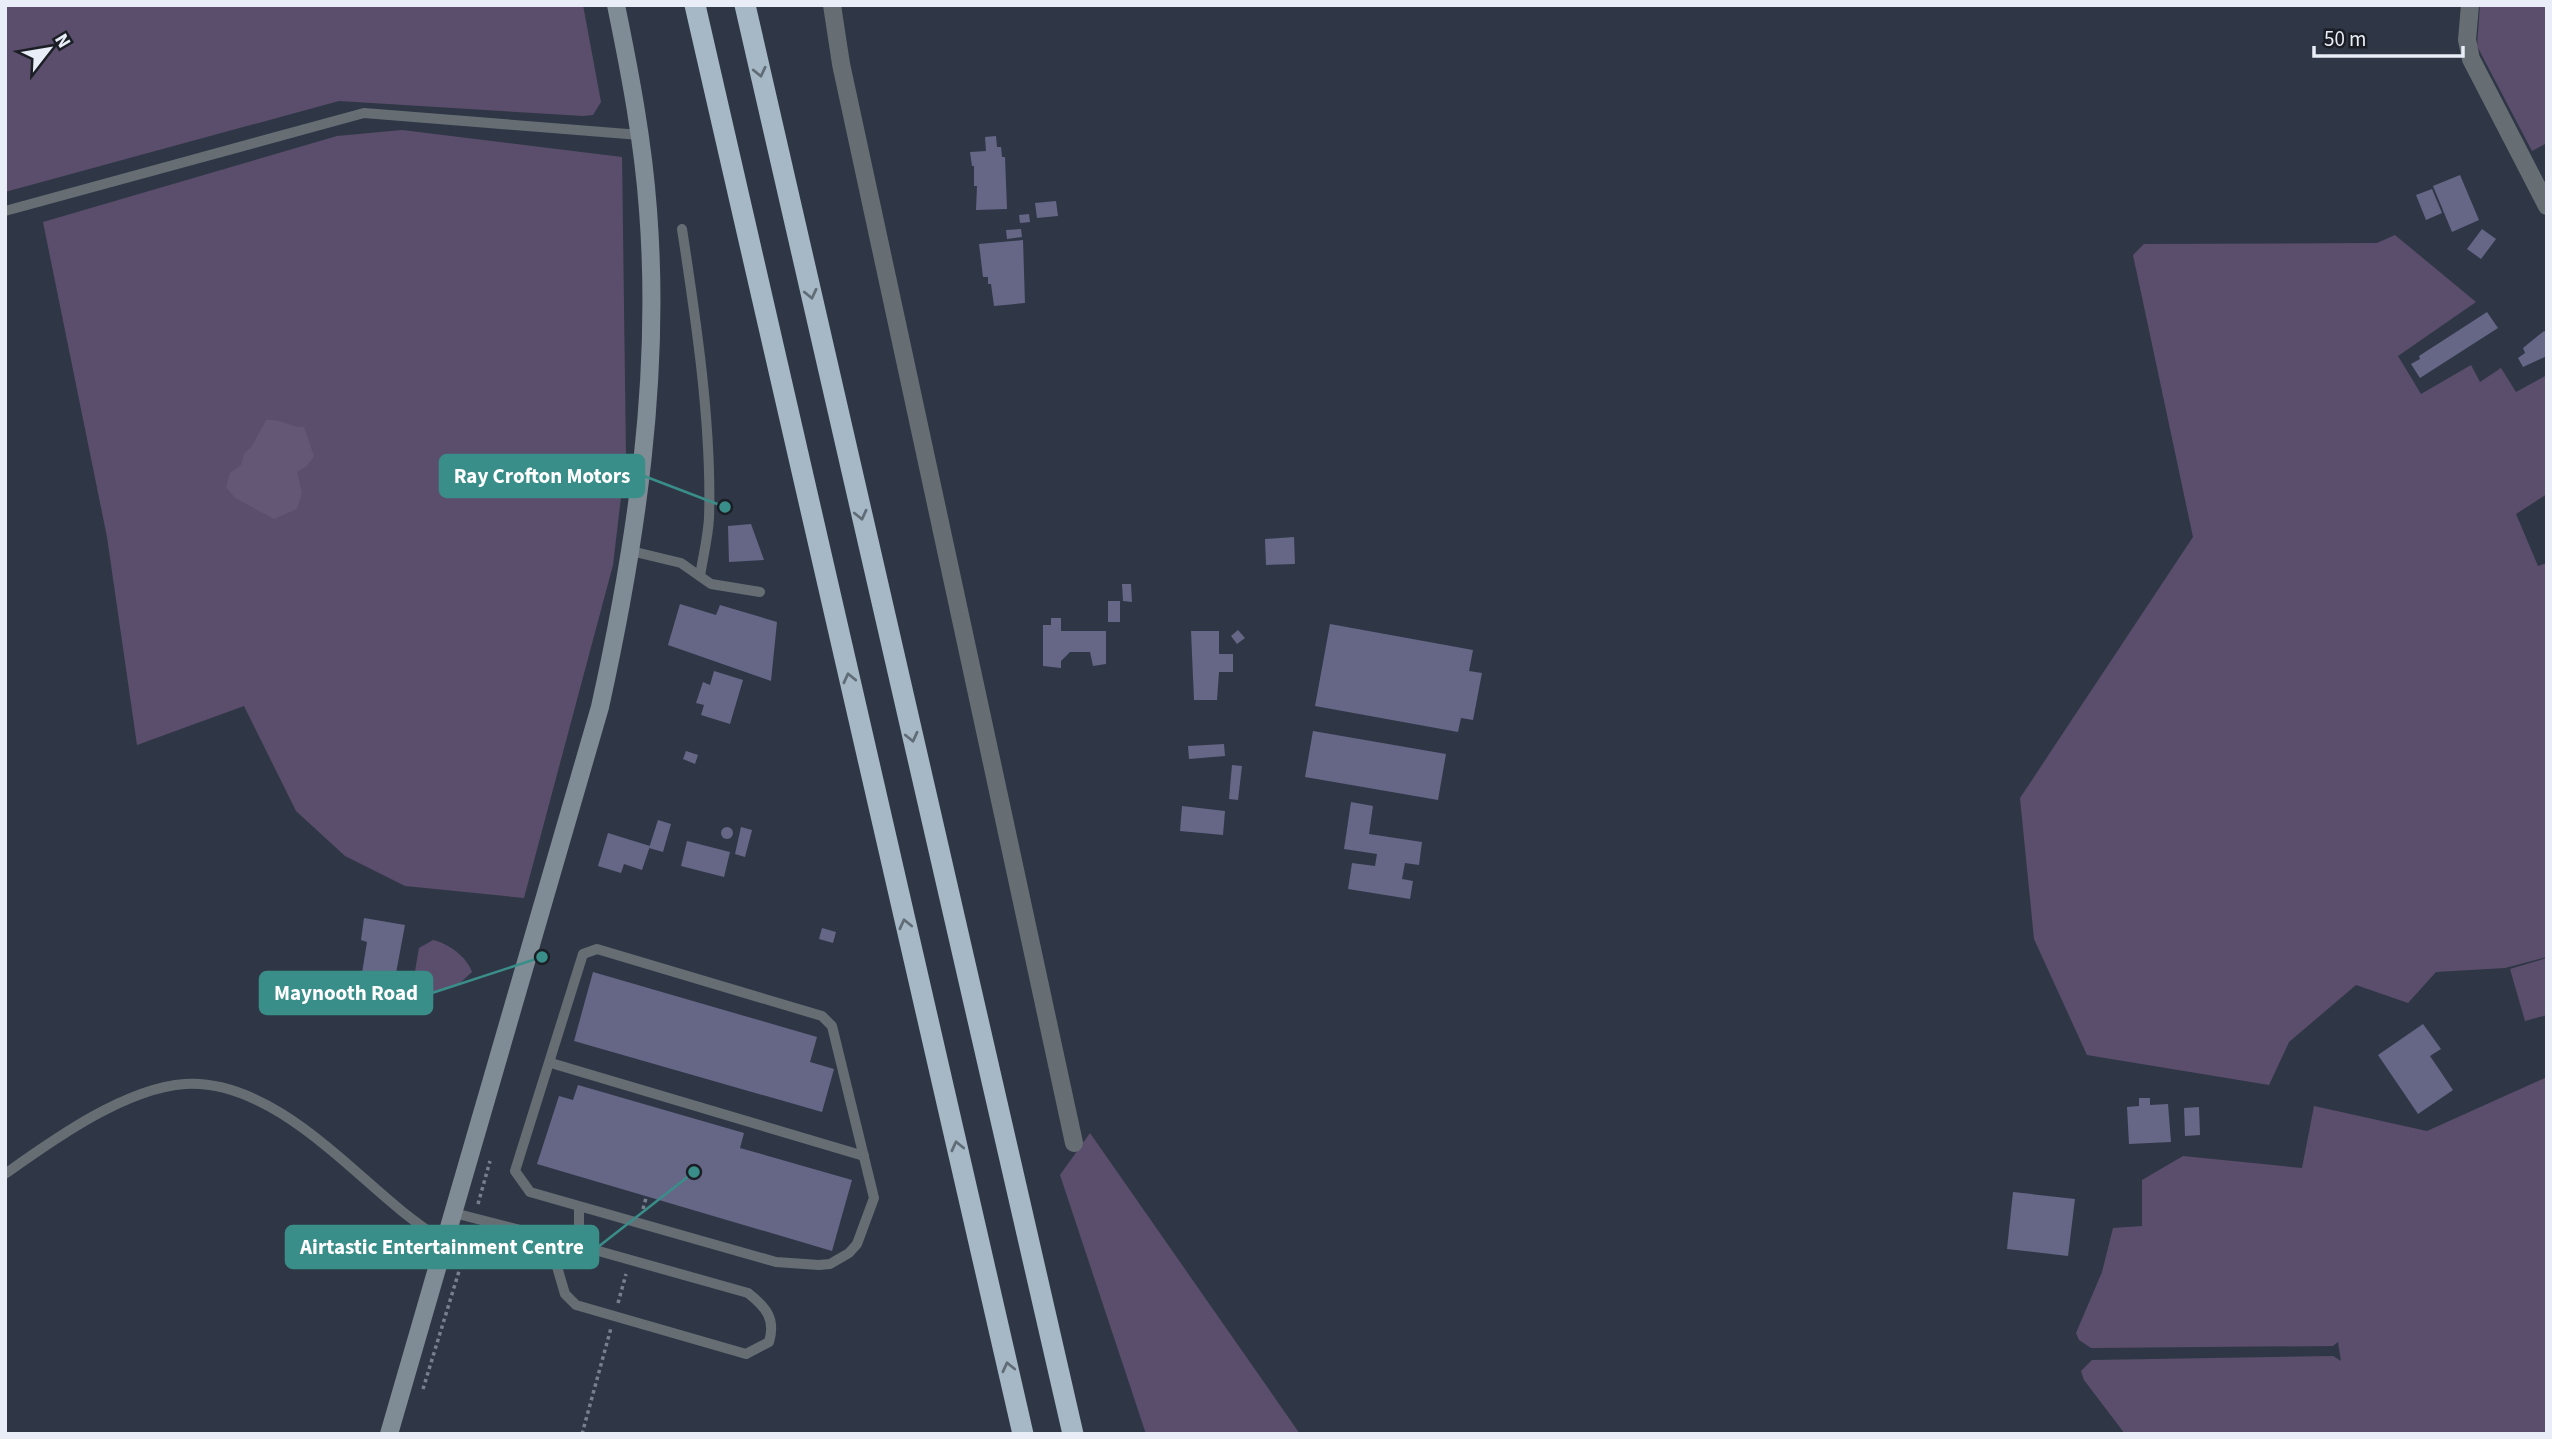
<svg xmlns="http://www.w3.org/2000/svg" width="2552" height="1439" font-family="'Source Sans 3',sans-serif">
	<rect width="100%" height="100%" fill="#2f3746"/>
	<g fill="#5b4e6c">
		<path d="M 5,5 L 583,5 L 601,102 L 593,115 L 583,116 L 339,101 L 5,192 Z"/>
		<path d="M 2480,5 L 2547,5 L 2547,143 L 2532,151 L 2477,46 Z"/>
		<path d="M 402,130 L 622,157 L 626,455 L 613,565 L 524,898 L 405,886 L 345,856 L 296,811 L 244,706 L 137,745 L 107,537 L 43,222 L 337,136 Z"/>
		<path d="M 2395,235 L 2476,302 L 2398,356 L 2421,394 L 2471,365 L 2480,382 L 2501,368 L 2516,392 L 2547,375 L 2547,494 L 2516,514 L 2538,566 L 2547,563 L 2547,957 L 2505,968 L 2436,972 L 2408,1003 L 2356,985 L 2289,1042 L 2269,1085 L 2087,1055 L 2034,939 L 2020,798 L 2193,537 L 2133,255 L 2144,244 L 2377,243 Z"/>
		<path d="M 433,940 C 449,944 466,956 472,972 L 460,983 L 426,995 L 413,983 L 419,948 Z"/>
		<path d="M 2547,958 L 2547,1015 L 2525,1021 L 2510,969 Z"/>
		<path d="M 2547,1077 L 2547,1434 L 2125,1434 L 2084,1380 L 2081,1371 L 2092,1360 L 2333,1356 L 2341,1361 L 2338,1342 L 2333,1346 L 2091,1348 L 2079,1340 L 2076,1333 L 2102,1272 L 2113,1228 L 2142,1226 L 2142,1180 L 2183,1156 L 2302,1168 L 2314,1106 L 2427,1131 Z"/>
		<path d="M 1090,1133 L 1300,1434 L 1146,1434 L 1060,1175 Z"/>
	</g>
	<path fill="#645675" d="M 266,420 C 281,418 290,428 304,427 L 314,456 L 307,466 L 297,472 L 302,493 L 297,509 L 274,519 L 235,498 L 226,487 L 230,473 L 241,465 L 244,454 L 252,446 Z"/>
	<g fill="#666687">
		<path d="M 996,136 L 997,147 L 1001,147 L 1002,157 L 1005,157 L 1007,209 L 976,210 L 977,186 L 974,186 L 974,166 L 972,166 L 970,152 L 986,151 L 985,137 Z"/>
		<path d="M 2460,175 L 2479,220 L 2452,232 L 2433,186 Z"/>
		<path d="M 2432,189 L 2442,213 L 2426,220 L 2416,195 Z"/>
		<path d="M 1056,201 L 1058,216 L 1037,218 L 1035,203 Z"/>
		<path d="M 1029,214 L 1030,222 L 1020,223 L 1019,215 Z"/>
		<path d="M 1021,229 L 1022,237 L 1007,239 L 1006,230 Z"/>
		<path d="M 2482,229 L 2496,239 L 2481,259 L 2467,249 Z"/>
		<path d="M 1023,240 L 1025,303 L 994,306 L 991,284 L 988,284 L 988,277 L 983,277 L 979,244 Z"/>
		<path d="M 2487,312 L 2498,328 L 2420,378 L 2411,364 L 2420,359 L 2419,356 Z"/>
		<path d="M 2544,331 L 2547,333 L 2547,356 L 2523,367 L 2518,358 L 2525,353 L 2523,348 Z"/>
		<path d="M 751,524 L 764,560 L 729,562 L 728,526 Z"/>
		<path d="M 1294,537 L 1295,564 L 1266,565 L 1265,539 Z"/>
		<path d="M 1122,584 L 1131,584 L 1132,602 L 1123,601 Z"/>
		<rect x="1108" y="601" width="12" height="21"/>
		<path d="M 680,604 L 716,615 L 720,605 L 777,622 L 771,681 L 668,645 Z"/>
		<path d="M 1051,618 L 1061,618 L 1061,631 L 1106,631 L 1106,664 L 1093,666 L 1090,652 L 1070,652 L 1061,661 L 1061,668 L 1043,666 L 1043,625 L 1051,625 Z"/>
		<path d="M 1330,624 L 1473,650 L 1469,671 L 1482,673 L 1473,720 L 1461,718 L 1458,732 L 1315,706 Z"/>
		<path d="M 1238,630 L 1245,638 L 1237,644 L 1231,636 Z"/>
		<path d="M 1191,631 L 1219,631 L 1219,654 L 1233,654 L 1233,672 L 1219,672 L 1217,700 L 1194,700 Z"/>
		<path d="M 714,671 L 743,680 L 730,724 L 701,715 L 704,705 L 696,703 L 703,682 L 710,685 Z"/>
		<path d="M 1313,731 L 1446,754 L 1438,800 L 1305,777 Z"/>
		<path d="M 1224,744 L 1225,756 L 1189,759 L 1188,746 Z"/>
		<path d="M 686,751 L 698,755 L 695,764 L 683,759 Z"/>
		<path d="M 1232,765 L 1242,766 L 1238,800 L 1229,799 Z"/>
		<path d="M 1351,802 L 1373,806 L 1369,834 L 1422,842 L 1419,865 L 1405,863 L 1402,879 L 1413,881 L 1410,899 L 1348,889 L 1352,863 L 1375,866 L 1377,854 L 1344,849 Z"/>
		<path d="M 1182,806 L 1225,811 L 1223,835 L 1180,831 Z"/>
		<path d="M 658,820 L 671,824 L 663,852 L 649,848 Z"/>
		<circle cx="727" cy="833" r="6"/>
		<path d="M 741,827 L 752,830 L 745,857 L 735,854 Z"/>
		<path d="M 608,833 L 650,846 L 642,870 L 624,864 L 621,873 L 598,866 Z"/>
		<path d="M 687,841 L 730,852 L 724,877 L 681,866 Z"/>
		<path d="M 364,918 L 405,925 L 391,1000 L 351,993 L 353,978 L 361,979 L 367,942 L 361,940 Z"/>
		<path d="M 822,928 L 836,932 L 833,943 L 819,939 Z"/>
		<path d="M 593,972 L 817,1037 L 810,1062 L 834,1069 L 822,1112 L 574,1041 Z"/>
		<path d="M 2423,1024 L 2441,1049 L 2430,1056 L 2453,1090 L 2418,1114 L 2378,1055 Z"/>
		<path d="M 578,1085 L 744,1133 L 740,1148 L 852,1180 L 832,1251 L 537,1164 L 559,1096 L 573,1100 Z"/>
		<path d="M 2139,1098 L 2150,1098 L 2150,1105 L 2168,1104 L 2171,1142 L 2129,1144 L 2127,1107 L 2139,1106 Z"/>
		<path d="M 2199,1107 L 2200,1135 L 2185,1136 L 2184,1108 Z"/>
		<path d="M 2013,1192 L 2075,1199 L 2068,1256 L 2007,1249 Z"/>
	</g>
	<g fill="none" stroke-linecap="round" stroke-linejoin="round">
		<g stroke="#79808d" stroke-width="3.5" stroke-dasharray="3.5 3.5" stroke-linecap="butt">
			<path d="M 478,1204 L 490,1161"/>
			<path d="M 643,1209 L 646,1198"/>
			<path d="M 618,1303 L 626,1274"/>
			<path d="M 423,1389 L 471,1232"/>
			<path d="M 582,1434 L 611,1328"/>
		</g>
		<g stroke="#666e74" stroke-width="10">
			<path d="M 5,211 L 364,113 L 640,135"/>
			<path d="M 682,229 C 696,320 712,426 709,518 C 708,537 703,557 700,576"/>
			<path d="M 631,551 L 681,563 L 711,584 L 760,592"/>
			<path d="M 551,1063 L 864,1156"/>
			<path d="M 5,1174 C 53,1140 125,1088 185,1084 C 266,1079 340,1160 397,1207 C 412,1220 428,1231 444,1242"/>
			<path d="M 454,1213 L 563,1241 L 579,1232 L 579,1206 L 776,1262 L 819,1265 L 830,1264 L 849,1253 L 857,1244 L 874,1198 L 832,1026 L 822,1016 L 597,949 L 583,954 L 515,1171 L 530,1192 L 579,1206"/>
			<path d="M 563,1241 L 748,1293 C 766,1307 776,1319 769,1342 L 746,1354 L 576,1305 L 565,1294 L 555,1260 L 565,1251 Z"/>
		</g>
		<g stroke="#666e74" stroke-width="18">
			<path d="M 832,5 L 841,64 L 1074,1143"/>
			<path d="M 2470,5 L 2467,40 L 2471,59 L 2547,206"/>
		</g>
		<path stroke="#808c95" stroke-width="18" d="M 389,1434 L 600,707 C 636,544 661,378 648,210 C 643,141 630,73 616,5"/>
		<g stroke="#a6b8c6" stroke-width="21">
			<path d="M 695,5 L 1023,1434"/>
			<path d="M 745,5 L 1073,1434"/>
		</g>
	</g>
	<defs><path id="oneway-chevron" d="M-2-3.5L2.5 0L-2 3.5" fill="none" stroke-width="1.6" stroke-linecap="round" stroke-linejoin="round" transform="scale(1.75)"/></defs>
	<g stroke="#606c76">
		<use href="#oneway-chevron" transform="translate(760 72) rotate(77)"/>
		<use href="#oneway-chevron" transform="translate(811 294) rotate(77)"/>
		<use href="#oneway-chevron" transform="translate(861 515) rotate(77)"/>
		<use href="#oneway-chevron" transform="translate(849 678) rotate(-103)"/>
		<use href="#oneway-chevron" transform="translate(912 737) rotate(77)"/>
		<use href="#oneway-chevron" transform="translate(905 924) rotate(-103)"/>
		<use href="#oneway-chevron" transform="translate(957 1146) rotate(-103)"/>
		<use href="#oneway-chevron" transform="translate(1008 1367) rotate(-103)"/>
	</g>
	<path fill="none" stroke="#3a8e89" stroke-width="2.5" d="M725 507L644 476M542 957L432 993M694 1172L598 1247"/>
	<g fill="#3a8e89" stroke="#1b1f25" stroke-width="2.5">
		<circle cx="725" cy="507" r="7"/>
		<circle cx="542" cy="957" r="7"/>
		<circle cx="694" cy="1172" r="7"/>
	</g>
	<g fill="#3a8e89" stroke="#3a8e89" stroke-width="2.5">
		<rect x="440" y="455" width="204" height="42" rx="7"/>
		<rect x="260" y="972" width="172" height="42" rx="7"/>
		<rect x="286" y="1226" width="312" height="42" rx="7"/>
	</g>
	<g font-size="21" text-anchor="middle" font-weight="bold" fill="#fff">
		<text x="542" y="483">Ray Crofton Motors</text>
		<text x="346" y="1000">Maynooth Road</text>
		<text x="442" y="1254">Airtastic Entertainment Centre</text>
	</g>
	<rect width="2552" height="1439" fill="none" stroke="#e8edf7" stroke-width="14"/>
	<g transform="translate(49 49) rotate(59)" stroke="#1b1f25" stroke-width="5" paint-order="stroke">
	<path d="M0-5L12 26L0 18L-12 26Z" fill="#e8edf7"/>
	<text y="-10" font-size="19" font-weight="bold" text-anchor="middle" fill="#e8edf7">N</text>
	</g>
	<path d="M2314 46v10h149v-10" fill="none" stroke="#e8edf7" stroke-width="3.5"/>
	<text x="2324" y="46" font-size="21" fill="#e8edf7" stroke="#1b1f25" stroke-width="5" paint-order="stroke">50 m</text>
</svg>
